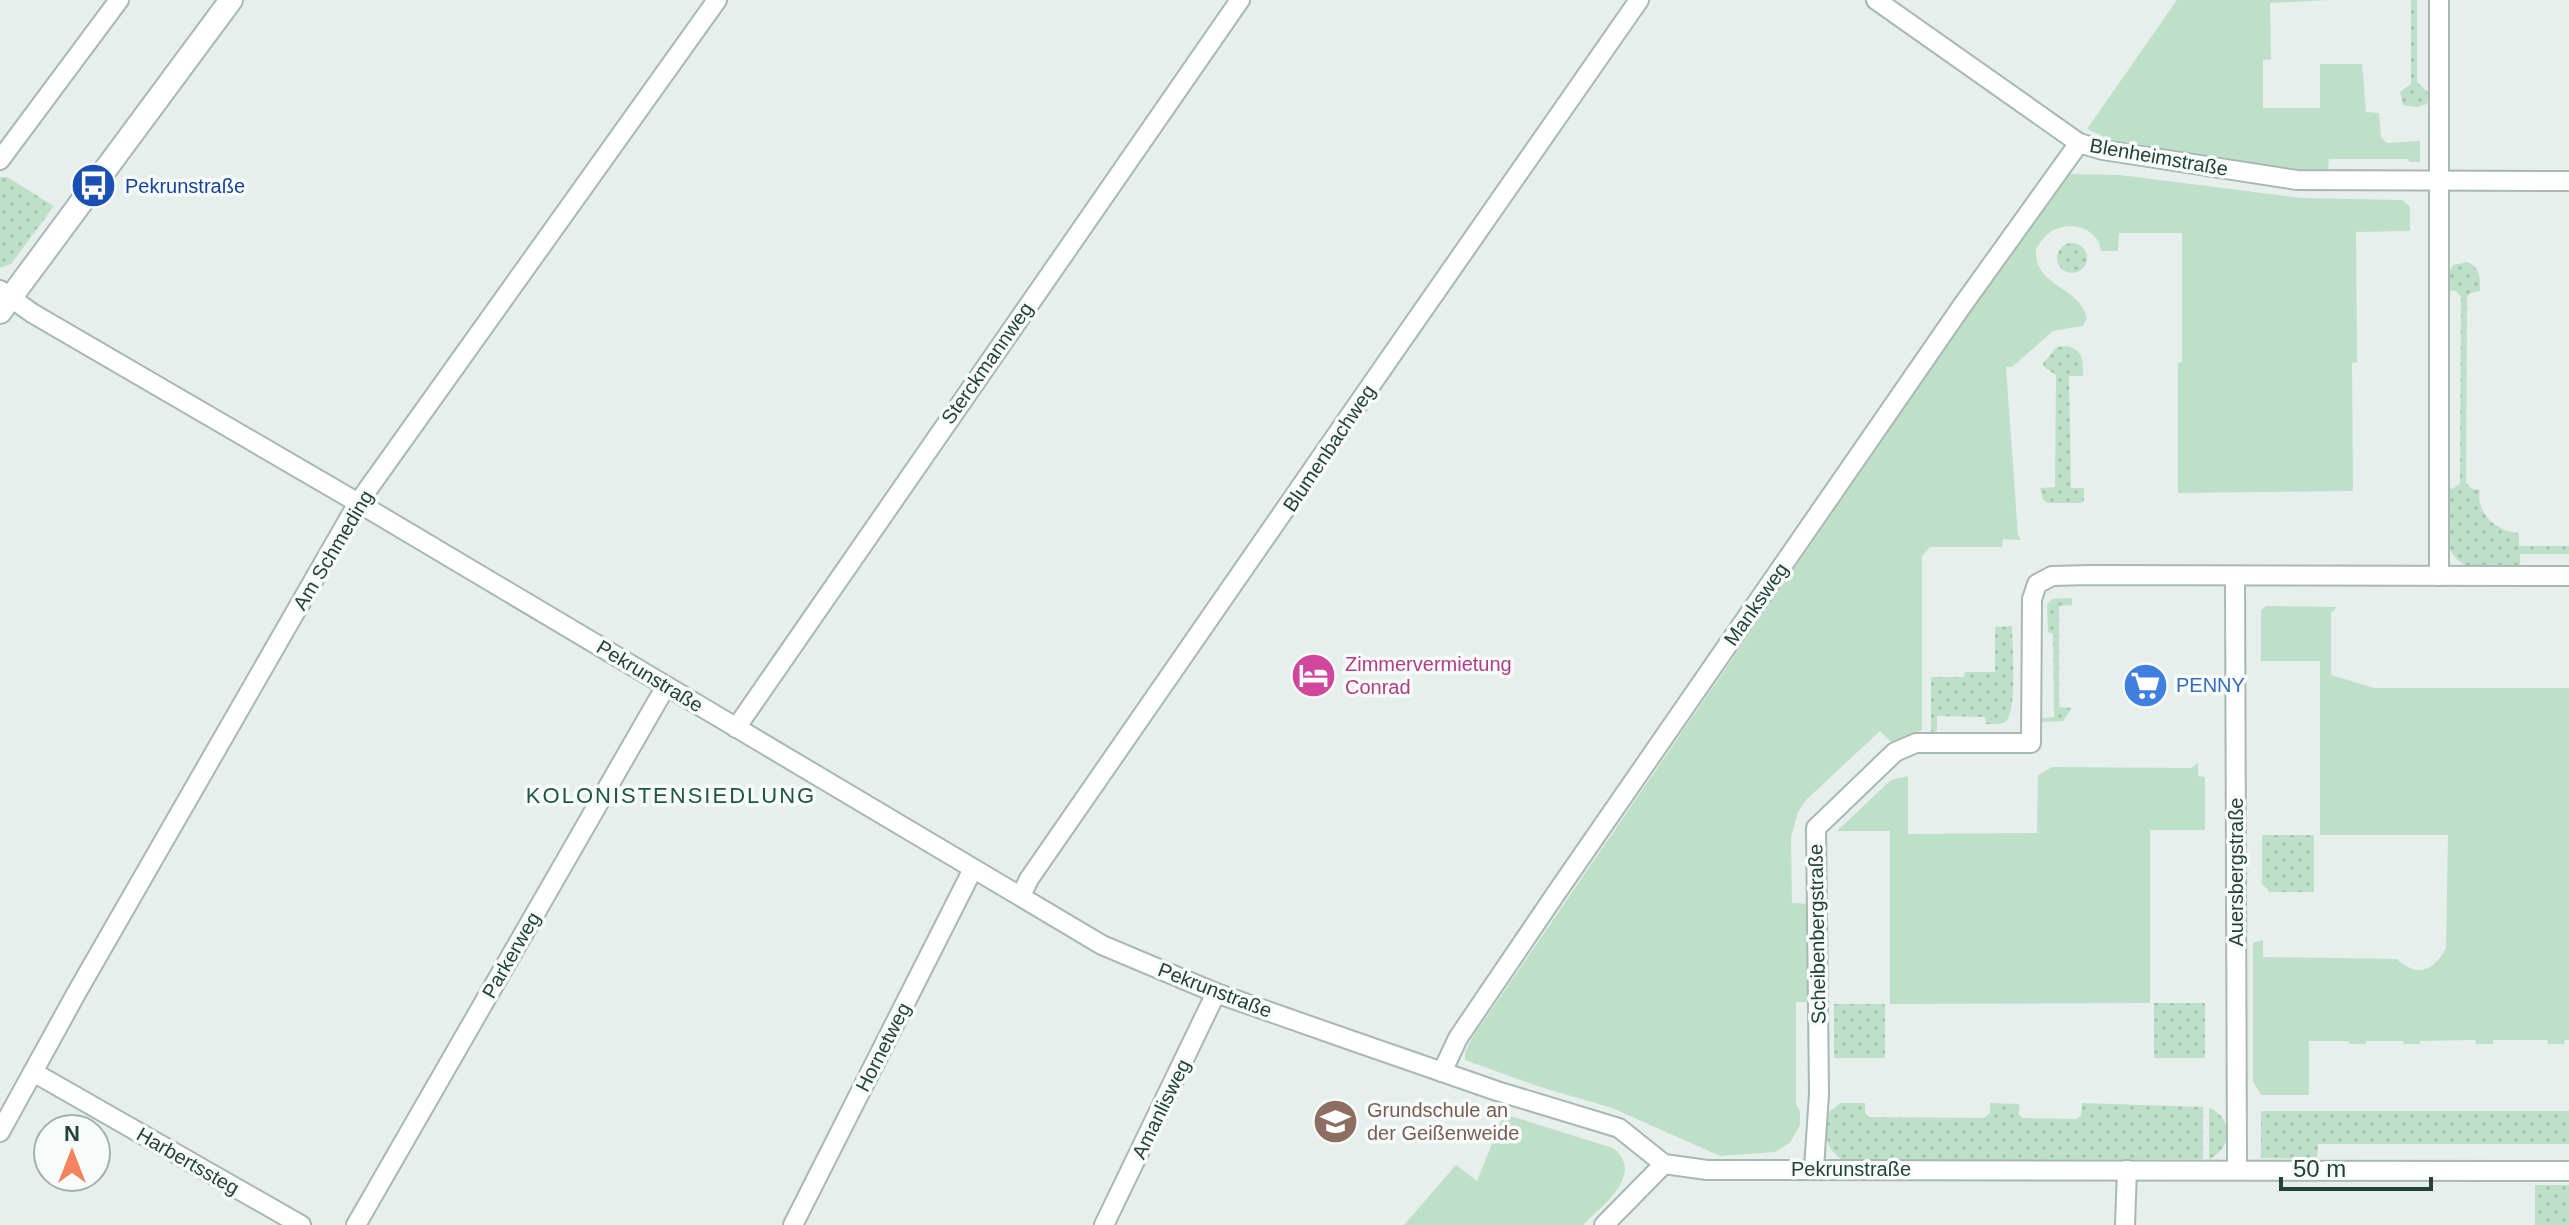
<svg xmlns="http://www.w3.org/2000/svg" width="2569" height="1225" font-family="Helvetica,sans-serif">
	<defs>
		<pattern id="grass-dots" width="8" height="8" patternUnits="userSpaceOnUse" patternTransform="scale(2)"><rect width="8" height="8" fill="#bfe0c8"/><path d="M2 2h.1M6 6h.1" fill="none" stroke="#a4c1ad" stroke-width="1.8" stroke-linecap="round"/></pattern>
	</defs>
	<rect width="100%" height="100%" fill="#e6efeb"/>
	<g fill="url(#grass-dots)">
		<path d="M 2411,0 L 2417,0 L 2417,82 L 2430,94 L 2427,104 L 2417,107 L 2403,105 L 2400,92 L 2411,84 Z"/>
		<path d="M 0,177 L 7,177 L 54,206 L 11,264 L 0,268 Z"/>
		<circle cx="2072" cy="258" r="15"/>
		<path d="M 2467,262 C 2481,268 2480,278 2480,291 L 2470,293 L 2467,297 L 2466,483 L 2472,489 L 2480,490 C 2475,513 2497,532 2519,533 L 2519,546 L 2569,546 L 2569,554 L 2520,554 L 2520,567 C 2504,568 2482,572 2468,566 C 2439,556 2447,513 2447,490 L 2454,488 L 2460,483 L 2461,297 L 2456,291 L 2448,290 L 2448,274 L 2453,265 Z"/>
		<path d="M 2067,346 C 2084,351 2083,360 2083,376 L 2069,376 L 2071,488 L 2084,488 L 2084,500 L 2081,503 L 2048,503 L 2043,500 L 2040,488 L 2055,487 L 2056,375 L 2044,367 L 2043,363 L 2057,347 Z"/>
		<path d="M 2072,598 L 2072,605 L 2059,606 L 2059,707 L 2072,708 L 2063,721 L 2039,722 L 2039,719 L 2054,717 L 2053,634 L 2048,632 L 2047,604 L 2052,599 Z"/>
		<path d="M 2012,626 C 2012,643 2018,714 2005,722 C 2000,725 1992,724 1986,724 L 1985,717 L 1937,716 L 1937,731 L 1931,732 L 1931,677 L 1964,677 L 1965,672 L 1995,672 L 1995,627 Z"/>
		<path d="M 2262,835 L 2314,835 L 2314,892 L 2270,892 L 2262,884 Z"/>
		<rect x="2154" y="1003" width="51" height="55"/>
		<rect x="1834" y="1004" width="51" height="54"/>
		<path d="M 1841,1103 L 1865,1103 L 1865,1112 L 1868,1117 L 1984,1118 L 1990,1113 L 1990,1103 L 2019,1104 L 2019,1115 L 2023,1118 L 2076,1119 L 2081,1115 L 2082,1103 L 2203,1107 L 2203,1159 L 1845,1161 C 1825,1151 1823,1131 1830,1111 Z"/>
		<path d="M 2209,1108 C 2234,1117 2232,1150 2209,1159 Z"/>
		<path d="M 2261,1111 L 2569,1111 L 2569,1144 L 2318,1144 L 2317,1159 L 2261,1158 Z"/>
		<rect x="2535" y="1185" width="34" height="40"/>
	</g>
	<g fill="#bfe0c8">
		<path d="M 2177,0 L 2328,0 L 2270,3 L 2271,59 L 2263,60 L 2263,108 L 2320,108 L 2320,64 L 2362,64 L 2366,112 L 2379,113 L 2381,137 L 2387,143 L 2420,141 L 2420,162 L 2409,162 L 2408,159 L 2329,159 L 2328,172 L 2300,173 L 2111,144 L 2109,139 L 2087,129 Z"/>
		<path d="M 2065,174 L 2120,175 L 2301,198 L 2402,200 L 2410,207 L 2410,231 L 2356,232 L 2357,362 L 2352,363 L 2353,491 L 2178,493 L 2178,363 L 2182,362 L 2182,233 L 2119,233 L 2118,251 L 2101,251 C 2098,226 2067,220 2049,233 C 2043,238 2040,243 2036,249 C 2034,288 2079,285 2087,318 L 2083,326 L 2053,331 L 2012,367 L 2006,367 L 2018,535 L 2021,540 L 2003,539 L 2002,547 L 1930,547 L 1922,556 L 1922,730 L 1891,742 L 1880,731 L 1806,800 L 1798,812 L 1791,838 L 1792,903 L 1809,904 L 1808,1002 L 1796,1002 L 1796,1104 L 1800,1112 L 1800,1125 L 1790,1143 L 1775,1152 L 1720,1156 L 1612,1108 L 1537,1086 L 1465,1060 L 1465,1052 L 1472,1038 Z"/>
		<path d="M 2266,606 L 2337,607 L 2331,613 L 2331,675 L 2374,688 L 2569,688 L 2569,1040 L 2565,1040 L 2564,1044 L 2548,1044 L 2547,1040 L 2493,1040 L 2493,1044 L 2476,1044 L 2475,1040 L 2420,1041 L 2420,1044 L 2404,1044 L 2403,1041 L 2366,1041 L 2366,1044 L 2349,1044 L 2349,1041 L 2309,1041 L 2309,1095 L 2261,1095 L 2253,1081 L 2253,943 L 2263,940 L 2263,957 L 2397,959 C 2417,978 2434,971 2446,948 L 2448,835 L 2320,835 L 2320,661 L 2261,661 L 2261,610 Z"/>
		<path d="M 2198,763 L 2198,776 L 2205,777 L 2205,830 L 2150,830 L 2150,1003 L 1890,1004 L 1890,831 L 1837,831 L 1891,780 L 1908,776 L 1908,834 L 2037,833 L 2038,775 L 2052,767 L 2191,768 Z"/>
		<path d="M 1504,1114 L 1613,1148 C 1646,1174 1602,1206 1583,1225 L 1404,1225 L 1456,1165 L 1477,1181 Z"/>
	</g>
	<g fill="none" stroke-linecap="round" stroke-linejoin="round">
		<defs>
			<g id="minor">
				<path d="M 1876,0 L 2079,143 L 2103,150 L 2297,180 L 2569,181"/>
				<path d="M 0,160 L 119,0"/>
				<path d="M 0,290 L 32,313 L 367,508 L 1102,945 L 1216,993 L 1350,1040 L 1497,1091 L 1619,1128 L 1664,1164 L 1707,1170 L 2569,1171"/>
				<path d="M 2235,576 L 2237,1168"/>
				<path d="M 2439,576 L 2439,0"/>
				<path d="M 736,728 L 1240,0"/>
				<path d="M 1021,896 L 1029,879 C 1233,586 1434,292 1639,0"/>
				<path d="M 33,1072 L 301,1225"/>
				<path d="M 1442,1072 L 1458,1038 L 1557,892 L 1962,306 L 2079,143"/>
				<path d="M 0,1132 L 77,992 L 358,503 L 717,0"/>
				<path d="M 1814,1168 L 1819,1094 L 1816,828 L 1895,752 L 1916,743 L 2031,743 L 2032,599 L 2037,584 L 2052,576 L 2091,575 L 2569,576"/>
				<path d="M 356,1225 L 666,686"/>
				<path d="M 793,1225 L 973,869"/>
				<path d="M 1104,1225 L 1216,993"/>
				<path d="M 1604,1225 L 1664,1164"/>
				<path d="M 2125,1225 L 2127,1170"/>
			</g>
			<path id="tertiary" d="M 0,312 L 231,0"/>
		</defs>
		<use href="#minor" stroke="#a8b8b2" stroke-width="22"/>
		<use href="#tertiary" stroke="#a8b8b2" stroke-width="26"/>
		<use href="#minor" stroke="#fff" stroke-width="18"/>
		<use href="#tertiary" stroke="#fff" stroke-width="22"/>
	</g>
	<defs>
		<symbol id="bus-disc" viewBox="-11 -11 22 22"><circle r="9.5" fill="#1a4fb4" stroke="#f7fbf9"/><path d="M-5-6H5V4H4V6H2V4H-2V6H-4V4H-5ZM-3.5-4V0h7V-4ZM-3.5 1.2v1.5H-2V1.2ZM2 1.2v1.5H3.5V1.2Z" fill="#fff"/></symbol>
		<symbol id="hotel-disc" viewBox="-11 -11 22 22"><circle r="9.5" fill="#d1479c" stroke="#f7fbf9"/><path d="M-6-4.5h1.5V1H6V5H4.5V3h-9V5H-6ZM-4 0a1.8 1.8 0 1 1 3.6 0ZM.5 0V-2.5h3Q6-2.5 6 0Z" fill="#fff"/></symbol>
		<symbol id="supermarket-disc" viewBox="-11 -11 22 22"><circle r="9.5" fill="#3f7fe0" stroke="#f7fbf9"/><path d="M-6-5.5h2.5l.6 2H6L4.5 2H-2.5L-4.4-4H-6ZM-1.5 3.2a1.3 1.3 0 1 0 .1 0ZM3 3.2a1.3 1.3 0 1 0 .1 0Z" fill="#fff"/></symbol>
		<symbol id="school-disc" viewBox="-11 -11 22 22"><circle r="9.5" fill="#8d6e63" stroke="#f7fbf9"/><path d="M0-5L7-2L0 1L-7-2ZM-4 1L0 2.5L4 1V4Q0 6-4 4Z" fill="#fff"/></symbol>
	</defs>
	<g fill-rule="evenodd">
		<use href="#bus-disc" x="68" y="160" width="51" height="51"/>
		<use href="#hotel-disc" x="1288" y="650" width="51" height="51"/>
		<use href="#supermarket-disc" x="2120" y="660" width="51" height="51"/>
		<use href="#school-disc" x="1310" y="1096" width="51" height="51"/>
	</g>
	<g text-anchor="middle" dominant-baseline="central" stroke-width="7" stroke-linejoin="round" paint-order="stroke">
		<g font-size="20" fill="#24423a" stroke="#f7fbf9">
			<text transform="translate(2159 157) rotate(10)">Blenheimstraße</text>
			<text transform="translate(987 363) rotate(-55)">Sterckmannweg</text>
			<text transform="translate(1329 448) rotate(-56)">Blumenbachweg</text>
			<text transform="translate(333 550) rotate(-59)">Am Schmeding</text>
			<text transform="translate(1756 604) rotate(-55)">Manksweg</text>
			<text transform="translate(650 676) rotate(31)">Pekrunstraße</text>
			<text transform="translate(2236 872) rotate(-90)">Auersbergstraße</text>
			<text transform="translate(1817 934) rotate(-91)">Scheibenbergstraße</text>
			<text transform="translate(511 955) rotate(-60)">Parkerweg</text>
			<text transform="translate(1215 990) rotate(21)">Pekrunstraße</text>
			<text transform="translate(883 1047) rotate(-63)">Hornetweg</text>
			<text transform="translate(1161 1109) rotate(-64)">Amanlisweg</text>
			<text transform="translate(188 1161) rotate(30)">Harbertssteg</text>
			<text x="1851" y="1169">Pekrunstraße</text>
		</g>
		<g font-size="20" fill="#164399" stroke="#f7fbf9" text-anchor="start">
			<text x="125" y="186">Pekrunstraße</text>
		</g>
		<g font-size="20" fill="#b23c85" stroke="#f7fbf9" text-anchor="start">
			<text x="1345" y="664">Zimmervermietung<tspan x="1345" dy="23">Conrad</tspan></text>
		</g>
		<g font-size="20" fill="#366cbe" stroke="#f7fbf9" text-anchor="start">
			<text x="2176" y="685">PENNY</text>
		</g>
		<g font-size="20" fill="#785e54" stroke="#f7fbf9" text-anchor="start">
			<text x="1367" y="1110">Grundschule an<tspan x="1367" dy="23">der Geißenweide</tspan></text>
		</g>
		<g font-size="22" letter-spacing="2" fill="#1f5548" stroke="#f7fbf9">
			<text x="671" y="795">KOLONISTENSIEDLUNG</text>
		</g>
	</g>
	<g transform="translate(72 1153)"><circle r="38" fill="#f7fbf9" stroke="#a3b1ad" stroke-width="2"/>
	<path d="M0-6L14 30L0 20L-14 30Z" fill="#f4845f"/>
	<text y="-12" font-size="22" font-weight="bold" text-anchor="middle" fill="#24423a">N</text>
	</g>
	<path d="M2281 1177v12h150v-12" fill="none" stroke="#24423a" stroke-width="4"/>
	<text x="2293" y="1177" font-size="24" fill="#24423a" stroke="#f7fbf9" stroke-width="6" paint-order="stroke">50 m</text>
</svg>
